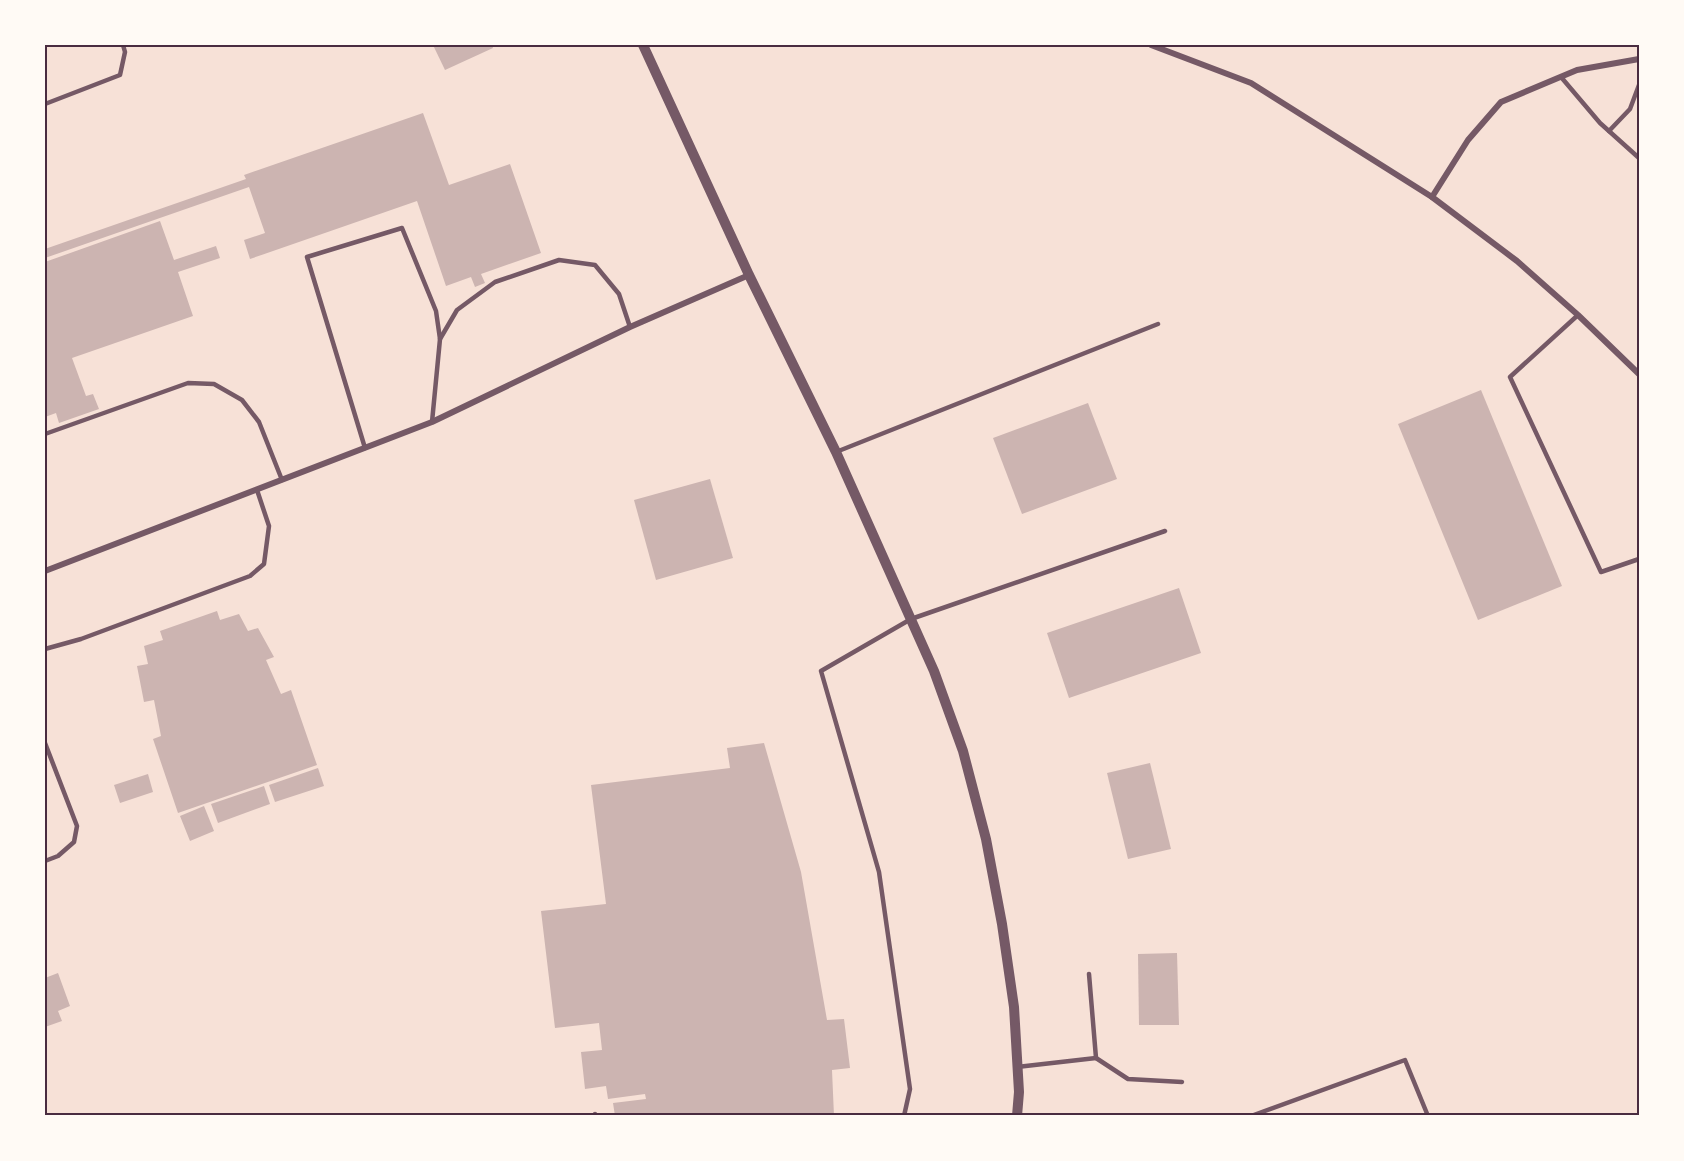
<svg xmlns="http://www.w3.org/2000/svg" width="1684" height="1161" font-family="Bitter,serif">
	<rect width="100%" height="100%" fill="#f7e1d7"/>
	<g fill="#ccb4b1">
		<path d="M 433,45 L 492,45 L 493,48 L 445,70 Z"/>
		<path d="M 423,113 L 449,185 L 510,164 L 541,253 L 481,274 L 485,283 L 475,287 L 471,277 L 446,286 L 417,201 L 250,259 L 244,240 L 265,233 L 249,187 L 45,258 L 45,249 L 246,179 L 244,175 Z"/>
		<path d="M 160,221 L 174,260 L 216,246 L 220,258 L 178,272 L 193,316 L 72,358 L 86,396 L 93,394 L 99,409 L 59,423 L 56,413 L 45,417 L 45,262 Z"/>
		<path d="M 1481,390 L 1562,586 L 1478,620 L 1398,424 Z"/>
		<path d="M 1088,403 L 1117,479 L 1022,514 L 993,438 Z"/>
		<path d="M 710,479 L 733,558 L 656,580 L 634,500 Z"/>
		<path d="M 1179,588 L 1201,653 L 1069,698 L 1047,633 Z"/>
		<path d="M 217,611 L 220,620 L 239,614 L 248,631 L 258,628 L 274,657 L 266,660 L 281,694 L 291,690 L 317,765 L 178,813 L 153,739 L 161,736 L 154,700 L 144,702 L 137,666 L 148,664 L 144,646 L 163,640 L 160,631 Z"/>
		<path d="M 764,743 L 801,872 L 827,1020 L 844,1019 L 850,1068 L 832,1070 L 834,1116 L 615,1116 L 613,1103 L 646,1099 L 645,1094 L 608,1099 L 606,1086 L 585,1089 L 581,1052 L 602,1050 L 599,1023 L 555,1028 L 541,911 L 606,904 L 591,785 L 730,768 L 727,748 Z"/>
		<path d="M 1150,763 L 1171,849 L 1128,859 L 1107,773 Z"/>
		<path d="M 318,768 L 324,786 L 275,802 L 269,785 Z"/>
		<path d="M 148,774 L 153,792 L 120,803 L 114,785 Z"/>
		<path d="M 264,786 L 270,804 L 218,823 L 211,804 Z"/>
		<path d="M 204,806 L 214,831 L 190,841 L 180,816 Z"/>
		<path d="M 1177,953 L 1179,1025 L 1139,1025 L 1138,954 Z"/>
		<path d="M 58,973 L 70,1006 L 58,1011 L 62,1021 L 45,1027 L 45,978 Z"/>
	</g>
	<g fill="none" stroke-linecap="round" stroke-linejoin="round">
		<g stroke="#755966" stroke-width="4.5">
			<path d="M 1561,77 L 1600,123 L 1639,158"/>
			<path d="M 45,104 L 120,75 L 125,52 L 123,45"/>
			<path d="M 1609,131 L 1630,109 L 1639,85"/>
			<path d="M 1578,315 L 1510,377 L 1601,572 L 1639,559"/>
			<path d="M 432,422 L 440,339 L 457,310 L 495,282 L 559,260 L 595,265 L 619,294 L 630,327"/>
			<path d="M 45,434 L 188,383 L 214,384 L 242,400 L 259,422 L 282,480"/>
			<path d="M 365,448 L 307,257 L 402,228 L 436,311 L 440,339"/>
			<path d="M 836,452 L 1158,324"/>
			<path d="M 45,649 L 81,639 L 250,576 L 264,564 L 269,526 L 257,490"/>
			<path d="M 45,743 L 77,826 L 74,842 L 58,856 L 45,861"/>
			<path d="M 1096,1058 L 1128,1079 L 1182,1082"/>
			<path d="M 1017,1067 L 1096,1058 L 1089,974"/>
			<path d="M 595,1114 L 595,1116"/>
			<path d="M 904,1116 L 910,1089 L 879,872 L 821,671 L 911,619 L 1165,531"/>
			<path d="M 1251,1116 L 1405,1060 L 1428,1116"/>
		</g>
		<g stroke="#755966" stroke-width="6">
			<path d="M 1151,45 L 1251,83 L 1432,197 L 1517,261 L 1578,315 L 1639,374"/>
			<path d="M 1432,197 L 1468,140 L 1501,102 L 1577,70 L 1639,59"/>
			<path d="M 45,571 L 432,422 L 630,327 L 749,275"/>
		</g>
		<path stroke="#755966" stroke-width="10" d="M 643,45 L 749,275 L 836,452 L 934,671 L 963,751 L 986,839 L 1002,924 L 1014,1007 L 1019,1092 L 1017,1116"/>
	</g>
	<rect width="1684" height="1161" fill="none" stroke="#fffaf5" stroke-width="93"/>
	<rect x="46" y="46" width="1592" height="1068" fill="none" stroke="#4a2c40" stroke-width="2"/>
</svg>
